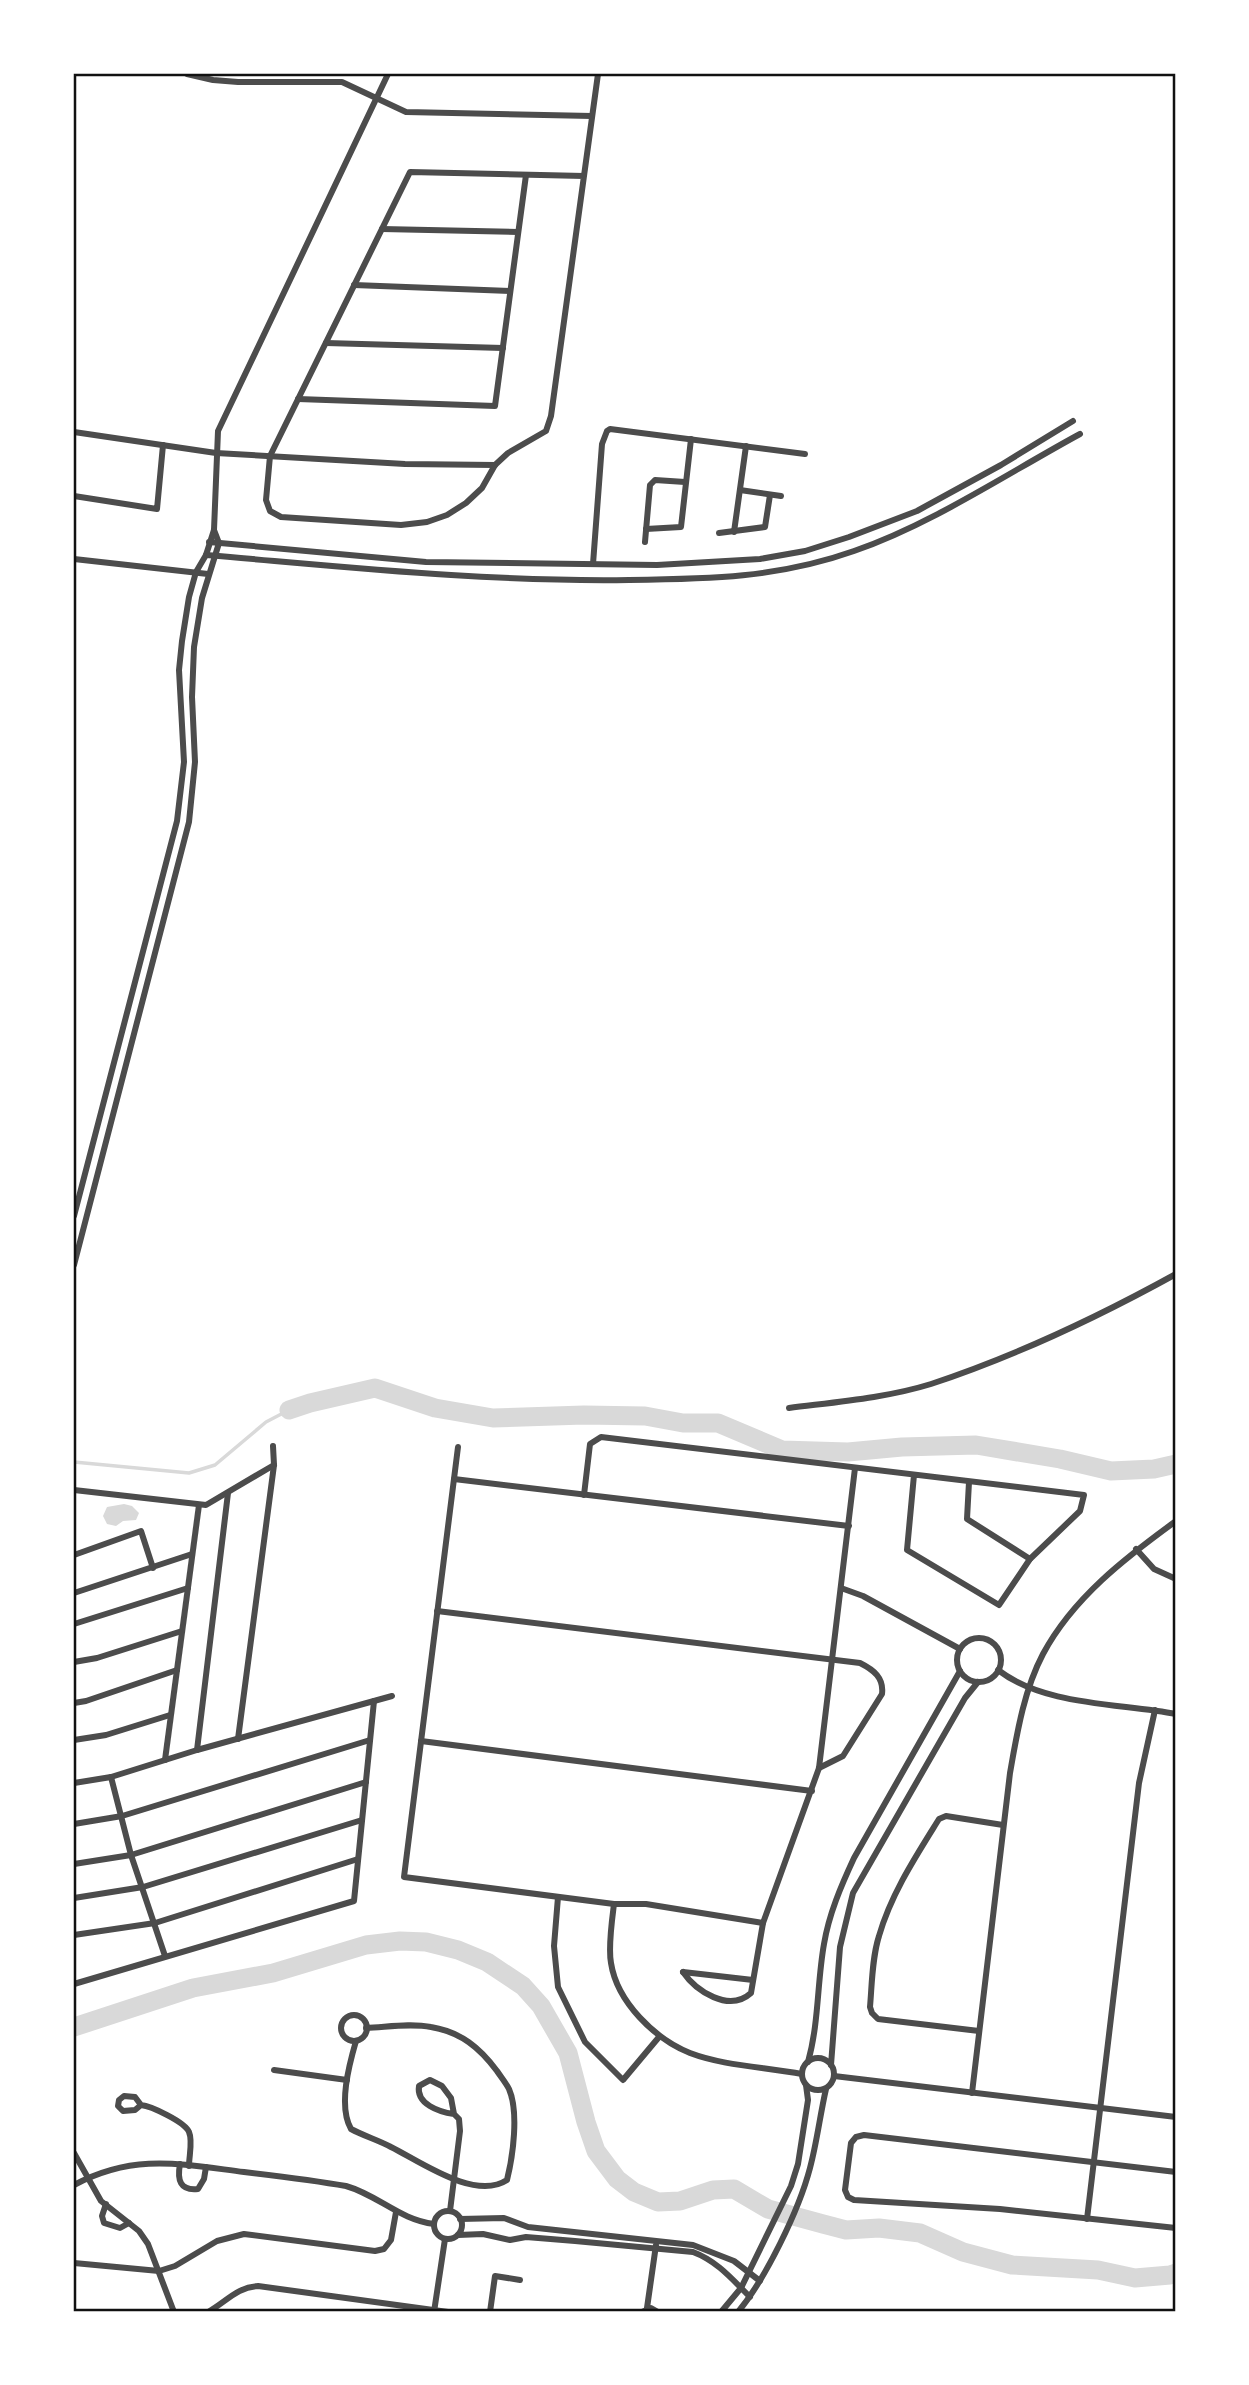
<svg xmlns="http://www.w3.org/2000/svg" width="1249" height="2385" font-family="Cabin,sans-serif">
	<rect width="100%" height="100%" fill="#fff"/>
	<path fill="#d9d9d9" d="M 124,1504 L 132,1506 L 139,1513 L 136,1520 L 123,1521 L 116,1526 L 107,1524 L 103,1516 L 107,1507 Z"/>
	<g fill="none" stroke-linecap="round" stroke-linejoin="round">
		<path stroke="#d9d9d9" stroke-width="3.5" d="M 74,1462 L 189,1473 L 215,1465 L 266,1422 L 289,1410"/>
		<g stroke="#d9d9d9" stroke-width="19">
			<path d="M 289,1410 L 310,1403 L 375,1388 L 435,1408 L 493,1418 L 584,1415 L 645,1416 L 683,1423 L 718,1423 L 782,1450 L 848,1452 L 902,1447 L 976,1445 L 1060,1459 L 1111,1471 L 1154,1469 L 1176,1464"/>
			<path d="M 74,2027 L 193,1988 L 273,1973 L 366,1945 L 400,1941 L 426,1942 L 458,1950 L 487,1962 L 523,1986 L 541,2006 L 568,2053 L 586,2122 L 596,2151 L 617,2179 L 634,2192 L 658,2202 L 680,2201 L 713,2190 L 734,2189 L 768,2209 L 823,2224 L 846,2230 L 879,2228 L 920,2233 L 963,2252 L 1012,2265 L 1098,2270 L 1135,2278 L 1170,2275 L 1176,2273"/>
		</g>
		<g stroke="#4c4c4c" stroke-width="6">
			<path d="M 187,74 L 213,80 L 238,82 L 342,82 L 406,112 L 592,116"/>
			<path d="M 584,176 L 410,172 L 270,456 L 266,500 L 270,511 L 281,517 L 401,525 L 427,522 L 447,515 L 466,503 L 482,488 L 495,465 L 508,453 L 546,431 L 551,416 L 598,74"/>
			<path d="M 382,229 L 518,232"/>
			<path d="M 354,285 L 510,291"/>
			<path d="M 326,343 L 503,348"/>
			<path d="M 298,399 L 495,406 L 526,175"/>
			<path d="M 74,432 L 216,453 L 405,464 L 495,465"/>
			<path d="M 740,490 L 781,496"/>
			<path d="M 74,496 L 157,509 L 163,445"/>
			<path d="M 646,529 L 681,527 L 691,439"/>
			<path d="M 734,532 L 746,446"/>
			<path d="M 719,533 L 765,527 L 770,495"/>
			<path d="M 209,542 L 426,562 L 657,565 L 760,559 L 805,551 L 849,537 L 917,511 L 1001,465 L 1073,421"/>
			<path d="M 645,542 L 650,485 L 655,480 L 685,482"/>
			<path d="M 206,555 C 348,567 486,582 629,580 C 709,579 778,578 854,551 C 932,524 1008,473 1080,434"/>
			<path d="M 74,559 L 208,574"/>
			<path d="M 593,564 L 602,444 L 607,431 L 610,429 L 805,454"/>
			<path d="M 74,1216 L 177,821 L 184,762 L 179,670 L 182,641 L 189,597 L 196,572 L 206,555 L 214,530 L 218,431 L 388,74"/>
			<path d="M 74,1265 L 189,822 L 195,762 L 192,697 L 194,647 L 202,598 L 219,543 L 214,530"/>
			<path d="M 789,1408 C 836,1402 886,1398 931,1384 C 1016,1356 1098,1317 1176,1274"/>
			<path d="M 458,1447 L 404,1877 L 614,1904 L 646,1904 L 763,1923"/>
			<path d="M 454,1479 L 849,1526"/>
			<path d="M 969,1482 L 967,1519 L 1030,1559"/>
			<path d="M 74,1490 L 206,1505 L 274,1465"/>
			<path d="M 584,1495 L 590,1444 L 601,1437 L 1084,1495 L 1080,1511 L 1030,1559 L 999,1605 L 907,1550 L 914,1475"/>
			<path d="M 1136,1549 L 1154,1569 L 1176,1579"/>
			<path d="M 74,1555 L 141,1531 L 153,1568"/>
			<path d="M 841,1588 L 863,1596 L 960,1649"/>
			<path d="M 74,1593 L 192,1554"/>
			<path d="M 437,1611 L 860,1663 C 874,1670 884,1678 882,1694 L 843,1756 L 819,1768"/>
			<path d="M 74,1624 L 188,1588"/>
			<circle cx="979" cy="1660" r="22"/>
			<path d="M 74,1662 L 97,1658 L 182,1631"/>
			<path d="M 998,1670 C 1045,1706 1119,1703 1176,1714"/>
			<path d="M 74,1703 L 86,1701 L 177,1670"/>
			<path d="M 238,1739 L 274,1465 L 273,1446"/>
			<path d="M 74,1740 L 106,1735 L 170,1715"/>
			<path d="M 421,1741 L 812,1791"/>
			<path d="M 197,1750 L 228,1493"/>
			<path d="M 165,1760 L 199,1505"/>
			<path d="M 111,1777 L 131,1855 L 165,1956"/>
			<path d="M 74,1783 L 111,1777 L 197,1750 L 392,1696"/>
			<path d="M 74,1824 L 122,1816 L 370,1740"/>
			<path d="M 74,1864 L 131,1855 L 366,1782"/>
			<path d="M 558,1897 L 554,1946 L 558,1987 L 585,2042 L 623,2080 L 659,2037"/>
			<path d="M 74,1898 L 143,1887 L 362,1820"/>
			<path d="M 614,1904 C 612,1920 608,1947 611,1963 C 617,2002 655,2039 690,2053 C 724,2066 766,2067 802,2074"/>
			<path d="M 74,1935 L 155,1923 L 358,1859"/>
			<path d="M 683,1972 C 696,1991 729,2013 751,1993 L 763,1923 L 819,1768 L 855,1468"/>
			<path d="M 683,1972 L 753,1980"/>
			<path d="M 74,1984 L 354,1901 L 374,1701"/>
			<circle cx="354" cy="2028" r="13"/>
			<path d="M 979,2031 L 878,2019 L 872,2013 L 870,2007 C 872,1984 872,1958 879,1936 C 891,1894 916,1856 939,1819 L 946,1816 L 1003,1825"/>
			<path d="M 356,2041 C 349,2065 338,2106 351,2129 C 364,2136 378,2140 391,2147 C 421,2162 475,2201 507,2180 C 513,2156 519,2112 509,2089 C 506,2083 501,2077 497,2071 C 480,2048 461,2032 431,2027 C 410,2023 388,2027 366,2028"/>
			<circle cx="818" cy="2074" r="16"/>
			<path d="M 808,2062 C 819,2023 817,1983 824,1944 C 829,1914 841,1886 854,1858 L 960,1671"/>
			<path d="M 831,2065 L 840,1947 L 853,1893 L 965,1698 L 978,1682"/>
			<path d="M 274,2070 L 347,2080"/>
			<path d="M 834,2076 L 1176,2117"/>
			<path d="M 972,2093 L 1010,1773 C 1017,1733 1024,1690 1043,1654 C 1073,1598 1125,1558 1176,1521"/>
			<path d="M 141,2105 L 135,2110 L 123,2111 L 118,2106 L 119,2100 L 124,2096 L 135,2097 L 141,2105 C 151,2106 185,2122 189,2132 C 193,2141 189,2156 189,2166"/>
			<path d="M 74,2153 L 101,2201 L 139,2231 L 148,2244 L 174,2312"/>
			<path d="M 180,2164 C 177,2180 180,2191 198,2189 L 204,2179 L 206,2167"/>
			<path d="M 1176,2172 L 864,2135 L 856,2137 L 851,2143 L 845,2190 L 848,2197 L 854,2200 L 1000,2209 L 1176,2228"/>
			<path d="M 74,2185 C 134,2153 180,2164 244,2172 C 278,2176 312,2180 346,2186 C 378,2195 400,2220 434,2224"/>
			<path d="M 106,2204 L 102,2216 L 104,2223 L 120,2228 L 129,2223"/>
			<circle cx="448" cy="2225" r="14"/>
			<path d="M 450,2211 L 460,2131 L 459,2119 L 454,2114 L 451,2098 L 442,2086 L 430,2080 L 419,2086 C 416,2104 439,2112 454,2114"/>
			<path d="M 460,2219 L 504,2218 L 528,2227 L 693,2245 L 734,2261 L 760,2281"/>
			<path d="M 1087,2219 L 1139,1783 L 1155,1710"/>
			<path d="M 458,2235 L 483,2234 L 510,2240 L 526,2237 L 575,2241 L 693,2252 C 717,2261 732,2279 750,2297"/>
			<path d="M 74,2263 L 159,2271 L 175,2266 L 217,2241 L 244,2234 L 375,2251 L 384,2249 L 391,2240 L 396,2212"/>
			<path d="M 647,2308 L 656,2245"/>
			<path d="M 208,2312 C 226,2302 237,2287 258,2286 L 448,2312"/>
			<path d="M 434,2312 L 445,2239"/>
			<path d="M 490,2312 L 495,2276 L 520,2280"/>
			<path d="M 642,2312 L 651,2308 L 658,2312"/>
			<path d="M 721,2312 L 741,2288 L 791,2186 L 798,2164 L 808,2100 L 806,2085"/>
			<path d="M 738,2312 C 766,2278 799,2210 810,2168 C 817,2142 820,2115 826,2089"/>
		</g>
	</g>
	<rect width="1249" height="2385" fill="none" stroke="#ffffff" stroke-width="150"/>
	<rect x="75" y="75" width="1099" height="2235" fill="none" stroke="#111" stroke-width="2.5"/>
</svg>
